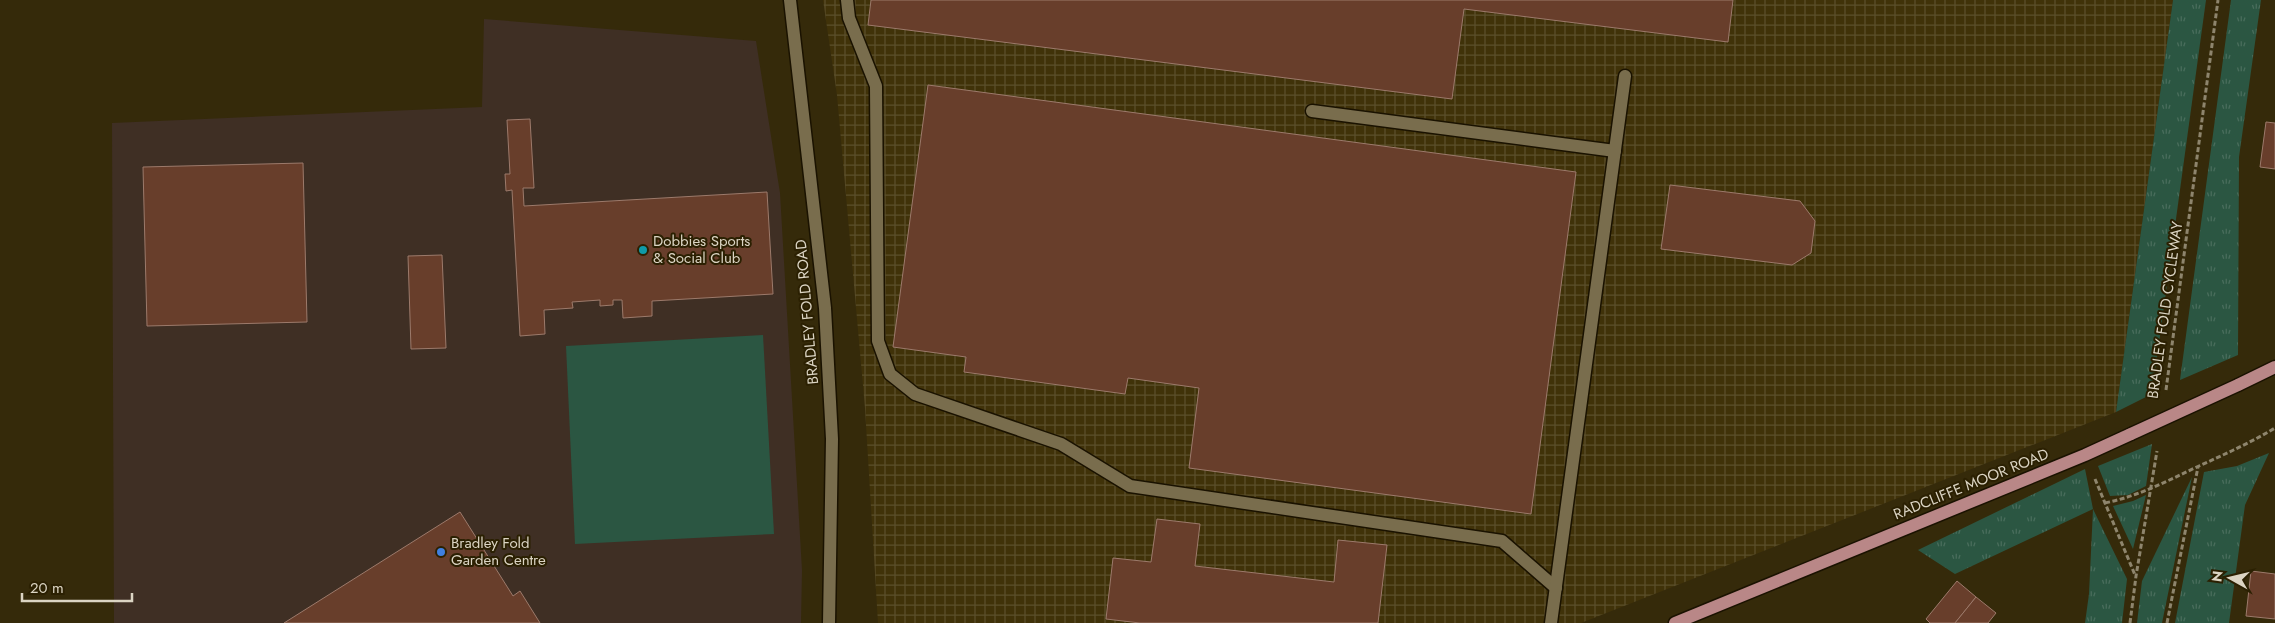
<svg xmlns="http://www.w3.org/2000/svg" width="2275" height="623" font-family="Jost,sans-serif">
	<defs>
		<pattern id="industrial-grid" width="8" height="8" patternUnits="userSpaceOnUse" patternTransform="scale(1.25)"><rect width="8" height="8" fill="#403209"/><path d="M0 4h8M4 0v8" fill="none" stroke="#5b4f2b"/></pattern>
		<pattern id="grass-tufts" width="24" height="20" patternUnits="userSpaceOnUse" patternTransform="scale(1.25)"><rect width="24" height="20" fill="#2b5642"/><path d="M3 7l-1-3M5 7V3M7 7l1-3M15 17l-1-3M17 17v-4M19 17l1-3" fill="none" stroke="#496d5c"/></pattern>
	</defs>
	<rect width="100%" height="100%" fill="#352a0a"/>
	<path fill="#3f2f24" d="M 484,19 L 756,41 L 780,193 L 802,570 L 801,623 L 114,623 L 112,123 L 482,107 Z"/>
	<path fill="url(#industrial-grid)" d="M 823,0 L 2173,0 L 2116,412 L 1581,623 L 878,623 L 865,408 L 837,95 Z"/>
	<g fill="url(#grass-tufts)">
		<path d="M 2173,0 L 2206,0 L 2152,394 L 2116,412 Z"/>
		<path d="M 2231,0 L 2261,0 L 2239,157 L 2238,355 L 2180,380 Z"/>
		<path d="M 2152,444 L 2146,486 L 2128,495 L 2110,496 L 2098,466 Z"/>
		<path d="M 2269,453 L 2245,505 L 2229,623 L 2175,623 L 2204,472 L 2237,466 Z"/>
		<path d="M 2085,469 L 2093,509 L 2127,579 L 2122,623 L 2085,623 L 2089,594 L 2093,509 L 1955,574 L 1918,550 Z"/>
		<path d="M 2192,477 L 2162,623 L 2137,623 L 2142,581 Z"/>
		<path d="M 2146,495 L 2133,549 L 2113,506 L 2133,501 Z"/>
	</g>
	<path fill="#2b5642" d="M 763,335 L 774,534 L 575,544 L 566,346 Z"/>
	<g fill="#683e2b" stroke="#9c7a6b">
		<path d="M 871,0 L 1733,0 L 1728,42 L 1464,9 L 1452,99 L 868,25 Z"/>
		<path d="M 928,85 L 1576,172 L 1531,514 L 1189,468 L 1199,388 L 1128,378 L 1125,394 L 964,372 L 966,357 L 893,347 Z"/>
		<path d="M 530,119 L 534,188 L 523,188 L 524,206 L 767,192 L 773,294 L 652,301 L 652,316 L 623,318 L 622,300 L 613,300 L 613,305 L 600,306 L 600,300 L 572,302 L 573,308 L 544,310 L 545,334 L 520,336 L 512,190 L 506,191 L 505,174 L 510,174 L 507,120 Z"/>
		<path d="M 2266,122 L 2275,123 L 2275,169 L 2260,167 Z"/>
		<path d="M 303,163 L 307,322 L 147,326 L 143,167 Z"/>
		<path d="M 1670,185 L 1800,201 L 1815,221 L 1811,253 L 1792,265 L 1661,249 Z"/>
		<path d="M 442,255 L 446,348 L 411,349 L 408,256 Z"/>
		<path d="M 460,512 L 513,596 L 520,591 L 540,623 L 284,623 Z"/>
		<path d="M 1157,519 L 1200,524 L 1195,566 L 1334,582 L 1338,540 L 1387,545 L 1378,623 L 1140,623 L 1106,619 L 1113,558 L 1151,562 Z"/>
		<path d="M 2251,571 L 2275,574 L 2275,619 L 2246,616 Z"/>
		<path d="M 1957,581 L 1976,597 L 1955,623 L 1930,623 L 1926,619 Z"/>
		<path d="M 1976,597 L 1996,613 L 1988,623 L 1955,623 Z"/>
	</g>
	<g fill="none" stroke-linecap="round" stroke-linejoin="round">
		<defs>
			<g id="service">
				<path d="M 847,0 L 849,18 L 876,86 L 878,341 L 890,374 L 915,394 L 1061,444 L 1130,486 L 1502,541 L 1556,588"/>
				<path d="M 1312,111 L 1615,151"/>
				<path d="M 1551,623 L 1625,76"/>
			</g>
			<path id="tertiary" d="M 790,0 L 825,308 L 832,439 L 829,623"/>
			<g id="primary">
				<path d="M 2238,385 L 2275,367"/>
				<path d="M 1675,623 L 2085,455 L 2131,434"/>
			</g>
		</defs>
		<use href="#service" stroke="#1a1200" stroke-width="15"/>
		<use href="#tertiary" stroke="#1a1200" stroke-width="15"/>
		<use href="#primary" stroke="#1a1200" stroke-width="15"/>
		<g stroke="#8e856d" stroke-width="3" stroke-dasharray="5 2.5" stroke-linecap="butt">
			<path d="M 2166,390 L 2218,0"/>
			<path d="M 2095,479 L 2135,575"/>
			<path d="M 2105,503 C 2139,496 2167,481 2199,466 C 2225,454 2250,443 2275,428"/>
			<path d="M 2130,623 L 2136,576 L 2157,451"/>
			<path d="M 2167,623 L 2198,467"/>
		</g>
		<use href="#service" stroke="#796d4d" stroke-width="12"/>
		<use href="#tertiary" stroke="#796d4d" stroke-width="12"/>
		<use href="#primary" stroke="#b98787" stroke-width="12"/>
		<defs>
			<path id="primary-bridge" d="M 2131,434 L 2238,385"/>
		</defs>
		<use href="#primary-bridge" stroke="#1a1200" stroke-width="15" stroke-linecap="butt"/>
		<use href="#primary-bridge" stroke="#b98787" stroke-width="12"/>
	</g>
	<circle fill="#0f9aa8" stroke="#2b2002" stroke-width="2" cx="643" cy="250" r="5"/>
	<circle fill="#3f7fe0" stroke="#2b2002" stroke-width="2" cx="441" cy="552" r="5"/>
	<g text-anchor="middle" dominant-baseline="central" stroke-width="4" stroke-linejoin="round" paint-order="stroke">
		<g font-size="15" fill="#dbd4c3" stroke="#2b2002" text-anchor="start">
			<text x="653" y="241">Dobbies Sports<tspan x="653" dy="17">&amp; Social Club</tspan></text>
			<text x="451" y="543">Bradley Fold<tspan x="451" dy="17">Garden Centre</tspan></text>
		</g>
		<g font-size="15" fill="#dbd4c3" stroke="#2b2002">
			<text transform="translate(2165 310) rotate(-82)">BRADLEY FOLD CYCLEWAY</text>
			<text transform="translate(807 312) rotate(-95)">BRADLEY FOLD ROAD</text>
			<text transform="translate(1971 484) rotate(-22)">RADCLIFFE MOOR ROAD</text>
		</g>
	</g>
	<g transform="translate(2230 578) rotate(278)" stroke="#2b2002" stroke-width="4" paint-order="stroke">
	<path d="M0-4L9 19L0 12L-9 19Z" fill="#dbd4c3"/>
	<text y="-8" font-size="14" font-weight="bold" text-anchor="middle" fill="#dbd4c3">N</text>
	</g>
	<path d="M22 593v8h110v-8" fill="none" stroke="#dbd4c3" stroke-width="2.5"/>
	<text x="30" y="593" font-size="15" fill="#dbd4c3" stroke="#2b2002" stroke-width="4" paint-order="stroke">20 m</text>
</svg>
